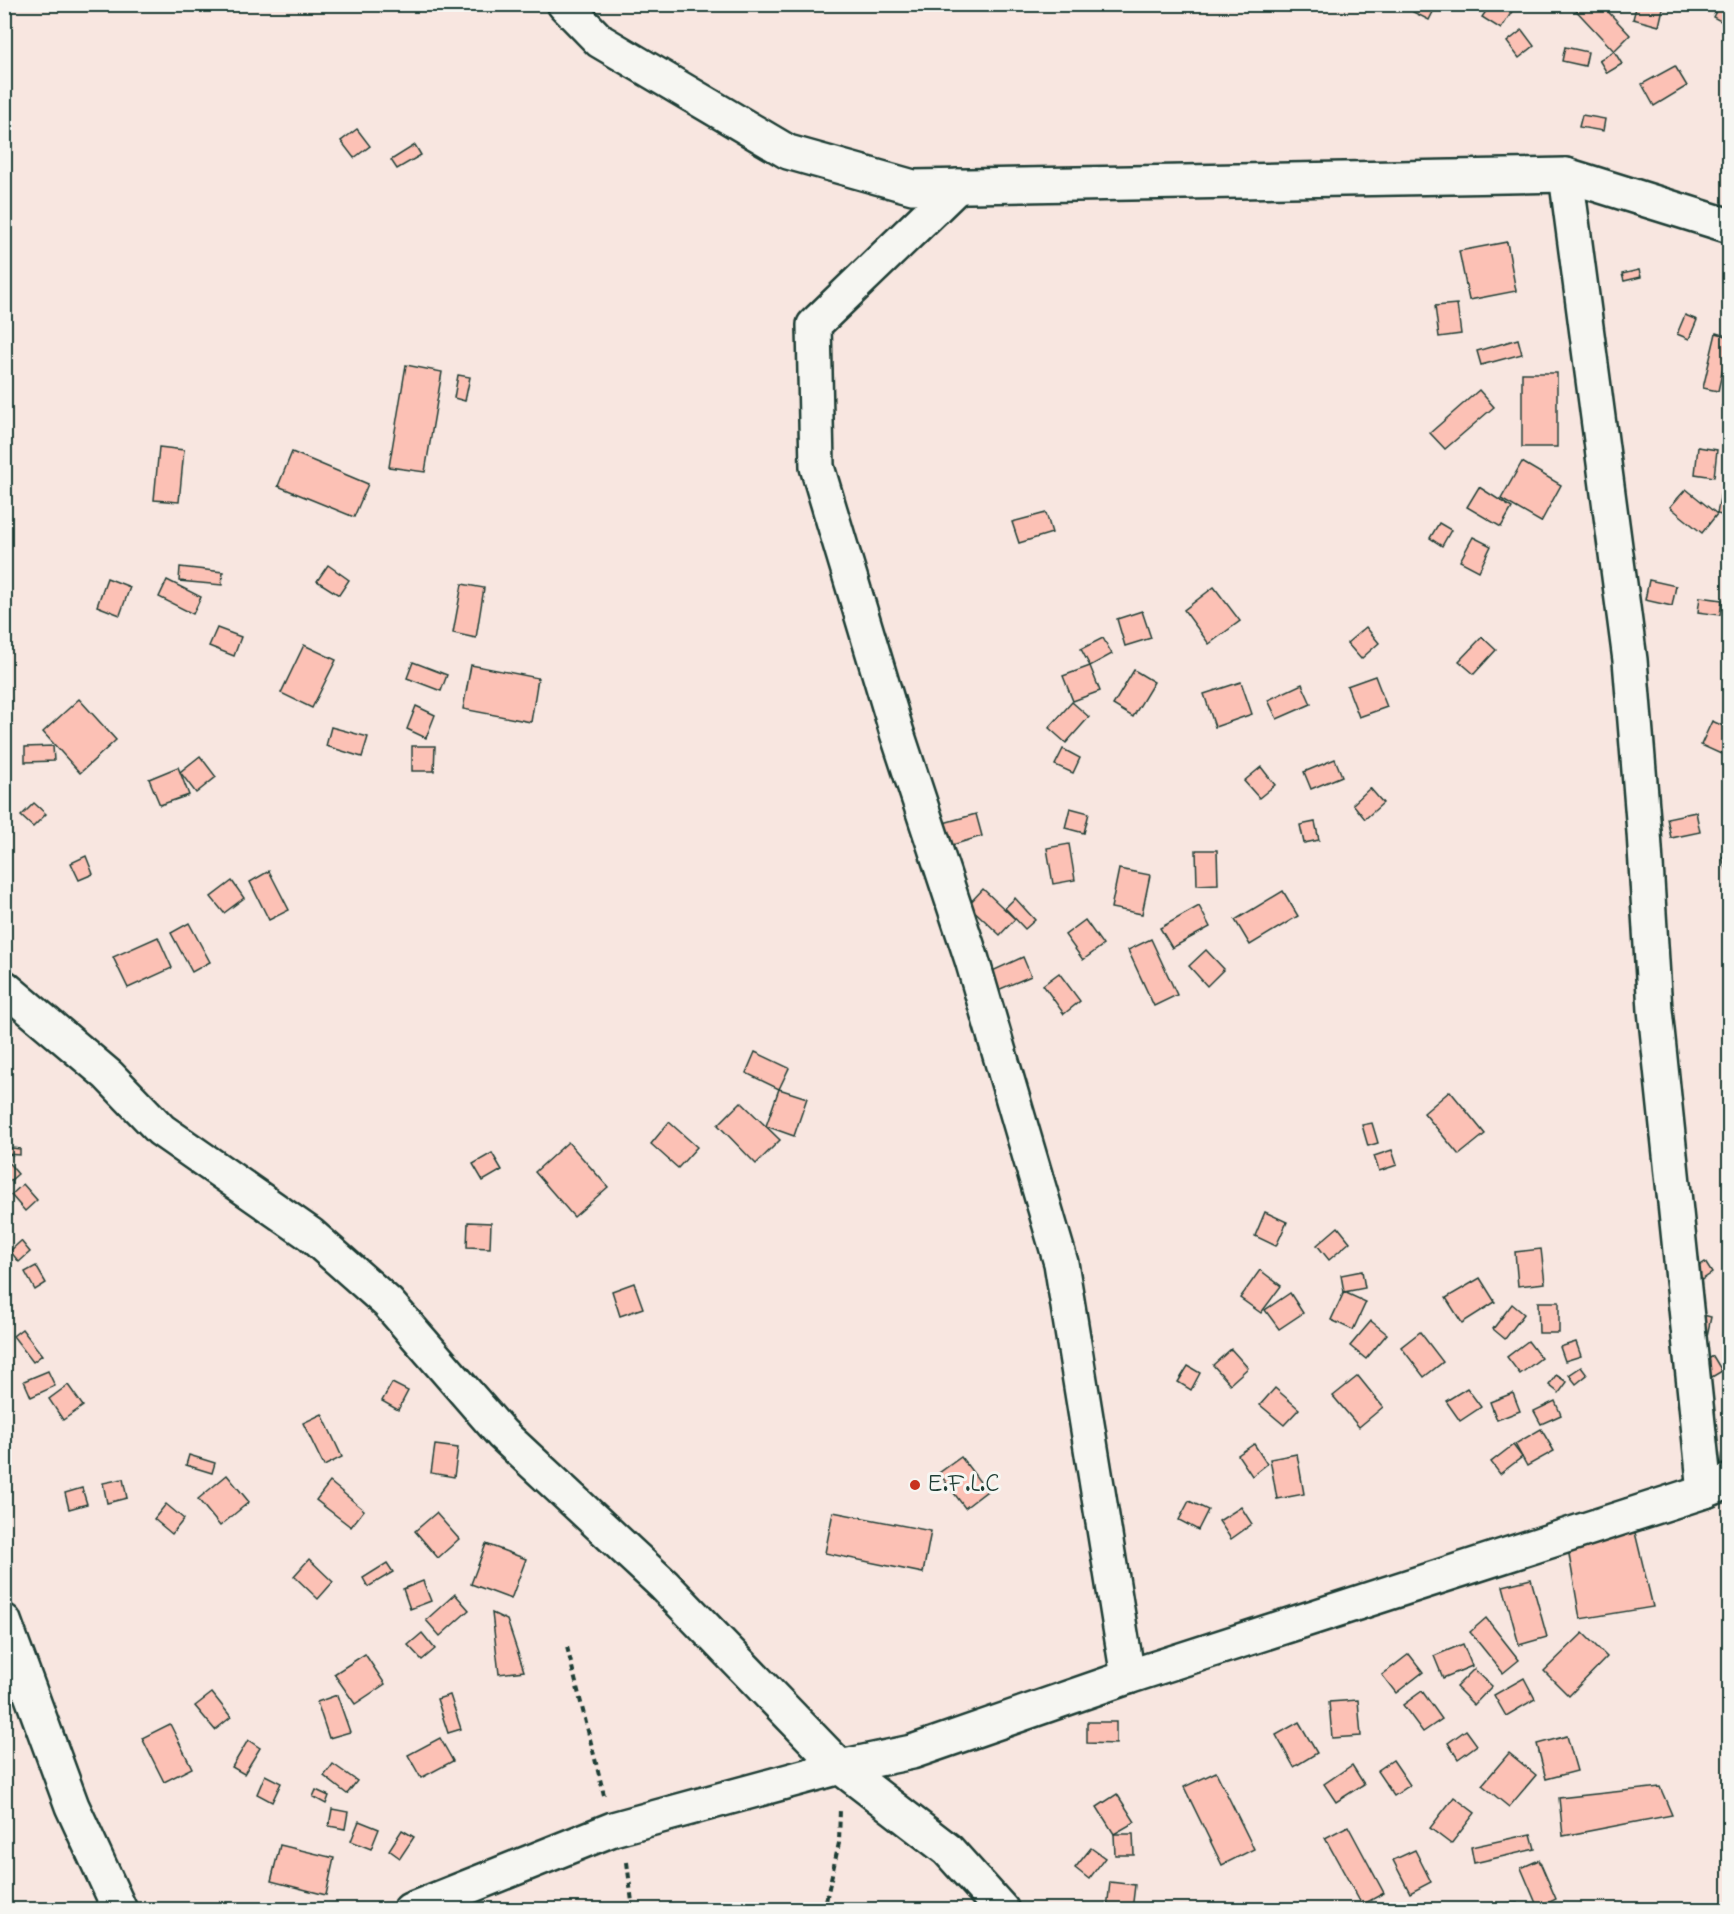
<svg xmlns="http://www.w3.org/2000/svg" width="1734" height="1914" font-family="'Indie Flower',sans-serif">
	<rect width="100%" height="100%" fill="#f8e6e0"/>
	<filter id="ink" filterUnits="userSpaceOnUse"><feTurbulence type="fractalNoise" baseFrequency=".0167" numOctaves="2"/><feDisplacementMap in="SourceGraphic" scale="12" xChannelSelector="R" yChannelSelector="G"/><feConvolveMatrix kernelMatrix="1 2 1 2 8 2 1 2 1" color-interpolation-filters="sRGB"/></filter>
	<g filter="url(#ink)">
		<g fill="#fcc1b5" stroke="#1f3d34" stroke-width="1.5">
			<path d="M 1417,4 L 1437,4 L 1429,20 L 1413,12 Z"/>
			<path d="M 1491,4 L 1506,4 L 1513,10 L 1501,29 L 1482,17 Z"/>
			<path d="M 1570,4 L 1601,4 L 1630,35 L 1614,51 Z"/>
			<path d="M 1637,4 L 1664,4 L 1659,26 L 1633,19 Z"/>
			<path d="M 1720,4 L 1730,4 L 1730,26 L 1713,17 Z"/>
			<path d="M 1522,30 L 1534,46 L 1519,58 L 1507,42 Z"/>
			<path d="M 1565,47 L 1588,52 L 1585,66 L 1562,61 Z"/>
			<path d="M 1614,51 L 1622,64 L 1607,73 L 1599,60 Z"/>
			<path d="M 1675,66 L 1687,86 L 1654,106 L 1642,84 Z"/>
			<path d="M 1582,115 L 1605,119 L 1603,131 L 1579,127 Z"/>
			<path d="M 357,129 L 370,146 L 354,158 L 341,141 Z"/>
			<path d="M 415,145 L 421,155 L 397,169 L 391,160 Z"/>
			<path d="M 1507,242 L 1516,291 L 1469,300 L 1459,251 Z"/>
			<path d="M 1639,270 L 1641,277 L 1624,281 L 1622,274 Z"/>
			<path d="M 1457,304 L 1461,334 L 1439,337 L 1435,306 Z"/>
			<path d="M 1685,315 L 1697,320 L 1689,339 L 1677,334 Z"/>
			<path d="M 1716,333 L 1730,337 L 1718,391 L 1703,388 Z"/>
			<path d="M 1518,339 L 1522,354 L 1481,365 L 1477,351 Z"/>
			<path d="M 406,365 L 442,372 L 425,472 L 389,467 Z"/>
			<rect x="1522" y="373" width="35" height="74"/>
			<path d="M 458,375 L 470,377 L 465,401 L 454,398 Z"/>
			<path d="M 1479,390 L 1494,407 L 1445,449 L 1430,433 Z"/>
			<path d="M 1730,397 L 1730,412 L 1722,406 Z"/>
			<path d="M 159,447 L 184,450 L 179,502 L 154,500 Z"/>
			<path d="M 1698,447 L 1717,450 L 1714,477 L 1695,474 Z"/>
			<path d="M 292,452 L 368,484 L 354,517 L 278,486 Z"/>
			<path d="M 1522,462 L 1561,485 L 1541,522 L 1501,499 Z"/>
			<path d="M 1479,487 L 1512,508 L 1501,527 L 1467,507 Z"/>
			<path d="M 1686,489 L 1717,514 L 1702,533 L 1670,507 Z"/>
			<path d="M 1721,492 L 1730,494 L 1730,517 L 1717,514 Z"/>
			<path d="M 1046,513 L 1052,533 L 1019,543 L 1012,522 Z"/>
			<path d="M 1439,523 L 1451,530 L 1442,546 L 1430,538 Z"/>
			<path d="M 1473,537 L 1491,546 L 1479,571 L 1460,561 Z"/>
			<path d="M 328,565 L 349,580 L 339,595 L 317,581 Z"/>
			<path d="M 180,567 L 223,572 L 222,585 L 179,581 Z"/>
			<path d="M 107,578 L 130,587 L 120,615 L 97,606 Z"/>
			<path d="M 167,580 L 201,597 L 193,614 L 159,597 Z"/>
			<path d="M 1649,580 L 1676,586 L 1672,606 L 1645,600 Z"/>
			<path d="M 462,584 L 484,588 L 476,638 L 453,633 Z"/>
			<path d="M 1214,587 L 1240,621 L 1209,644 L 1184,610 Z"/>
			<path d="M 1700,597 L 1722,600 L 1720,615 L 1698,612 Z"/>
			<path d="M 1142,611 L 1151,638 L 1125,646 L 1117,619 Z"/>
			<path d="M 1366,627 L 1379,643 L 1361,659 L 1347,643 Z"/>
			<path d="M 217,628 L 241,637 L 234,656 L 209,646 Z"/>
			<path d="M 1482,637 L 1496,650 L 1474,674 L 1459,661 Z"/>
			<path d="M 1103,638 L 1112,654 L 1090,666 L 1081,649 Z"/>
			<path d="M 304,645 L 336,660 L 312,708 L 281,693 Z"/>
			<path d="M 413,662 L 447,675 L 441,691 L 407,678 Z"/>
			<path d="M 471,665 L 538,678 L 531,722 L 463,709 Z"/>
			<path d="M 1090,666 L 1100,691 L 1073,701 L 1063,676 Z"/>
			<path d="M 1134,670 L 1154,682 L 1133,717 L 1113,705 Z"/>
			<path d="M 1375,676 L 1387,707 L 1359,717 L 1347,686 Z"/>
			<path d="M 1241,682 L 1252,714 L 1215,727 L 1204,694 Z"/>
			<path d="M 1302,684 L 1311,704 L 1277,719 L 1268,700 Z"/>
			<path d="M 79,699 L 116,740 L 80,773 L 43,732 Z"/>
			<path d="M 1072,702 L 1089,717 L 1066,743 L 1049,728 Z"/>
			<path d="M 416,706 L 435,715 L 426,738 L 407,729 Z"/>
			<path d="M 1712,721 L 1730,729 L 1730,735 L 1721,754 L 1701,745 Z"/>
			<path d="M 331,727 L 368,737 L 362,757 L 326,746 Z"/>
			<path d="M 53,746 L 54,761 L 25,762 L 25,747 Z"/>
			<path d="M 412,746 L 435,746 L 434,771 L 412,771 Z"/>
			<path d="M 1063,749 L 1080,758 L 1073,773 L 1055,765 Z"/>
			<path d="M 200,756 L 216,777 L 196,793 L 180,772 Z"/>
			<path d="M 1335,759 L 1342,776 L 1311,789 L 1304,772 Z"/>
			<path d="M 178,767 L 189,795 L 160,805 L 149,779 Z"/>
			<path d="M 1261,767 L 1275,785 L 1259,798 L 1244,781 Z"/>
			<path d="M 1370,788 L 1383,803 L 1365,819 L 1353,804 Z"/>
			<path d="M 34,803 L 46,814 L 33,827 L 21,816 Z"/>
			<path d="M 1070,808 L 1089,813 L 1084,833 L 1065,828 Z"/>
			<path d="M 1696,812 L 1700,832 L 1671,838 L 1667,818 Z"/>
			<path d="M 976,814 L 982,836 L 936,850 L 929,827 Z"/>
			<path d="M 1315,822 L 1319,840 L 1304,843 L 1300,825 Z"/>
			<path d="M 1069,844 L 1075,880 L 1053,884 L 1047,848 Z"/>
			<path d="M 1196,850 L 1217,850 L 1218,884 L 1197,885 Z"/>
			<path d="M 1730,855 L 1730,878 L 1729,878 L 1722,857 Z"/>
			<path d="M 86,856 L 93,874 L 79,880 L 71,863 Z"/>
			<path d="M 1119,869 L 1150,875 L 1142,914 L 1111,908 Z"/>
			<path d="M 269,871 L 289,910 L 269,920 L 250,882 Z"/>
			<path d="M 232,881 L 244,898 L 224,913 L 211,897 Z"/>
			<path d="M 983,889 L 1015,919 L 1000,935 L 968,905 Z"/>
			<path d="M 1283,891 L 1298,916 L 1250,945 L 1235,920 Z"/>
			<path d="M 1015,898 L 1035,920 L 1025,929 L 1005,908 Z"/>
			<path d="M 1199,906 L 1210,927 L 1172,948 L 1160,928 Z"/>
			<path d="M 1085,920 L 1103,945 L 1083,960 L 1065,935 Z"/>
			<path d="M 189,923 L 210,962 L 192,972 L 171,933 Z"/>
			<path d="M 158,937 L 172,968 L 128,988 L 113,957 Z"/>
			<path d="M 1151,939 L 1177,995 L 1154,1006 L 1128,950 Z"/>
			<path d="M 1206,950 L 1224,969 L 1207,986 L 1189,966 Z"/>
			<path d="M 1023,957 L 1031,976 L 998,990 L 990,972 Z"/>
			<path d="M 1059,973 L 1080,1001 L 1064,1014 L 1043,985 Z"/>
			<path d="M 755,1052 L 789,1068 L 779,1089 L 746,1073 Z"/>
			<path d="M 779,1089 L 807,1098 L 794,1136 L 766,1126 Z"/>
			<path d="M 1450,1091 L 1485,1134 L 1459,1155 L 1424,1113 Z"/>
			<path d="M 741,1102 L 780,1140 L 756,1164 L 718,1125 Z"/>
			<path d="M 669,1122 L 697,1147 L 678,1168 L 651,1144 Z"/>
			<path d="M 1372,1123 L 1378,1143 L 1368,1146 L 1362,1125 Z"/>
			<path d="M 568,1142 L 608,1187 L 574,1217 L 535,1172 Z"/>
			<path d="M 4,1147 L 20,1149 L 20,1155 L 4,1154 Z"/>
			<path d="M 1392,1150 L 1397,1165 L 1379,1171 L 1374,1156 Z"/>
			<path d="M 492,1153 L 502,1170 L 483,1181 L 473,1164 Z"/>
			<path d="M 7,1161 L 18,1174 L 4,1186 L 4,1163 Z"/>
			<path d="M 23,1184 L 37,1200 L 25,1211 L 11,1195 Z"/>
			<path d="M 1265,1212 L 1287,1222 L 1276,1246 L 1255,1236 Z"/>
			<path d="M 468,1222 L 491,1223 L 490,1248 L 467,1247 Z"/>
			<path d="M 1338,1227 L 1350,1242 L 1329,1260 L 1317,1245 Z"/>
			<path d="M 21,1241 L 30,1252 L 19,1262 L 10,1251 Z"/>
			<path d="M 1541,1249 L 1545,1283 L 1518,1286 L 1515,1252 Z"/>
			<path d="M 1705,1262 L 1712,1273 L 1697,1283 L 1690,1272 Z"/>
			<path d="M 36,1266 L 46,1283 L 35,1290 L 25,1272 Z"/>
			<path d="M 1260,1270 L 1281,1286 L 1261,1313 L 1240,1298 Z"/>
			<path d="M 1362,1271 L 1365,1288 L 1344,1292 L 1341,1275 Z"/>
			<path d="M 1480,1278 L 1495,1302 L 1462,1323 L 1446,1298 Z"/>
			<path d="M 634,1283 L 643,1308 L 620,1316 L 612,1291 Z"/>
			<path d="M 1344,1292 L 1366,1302 L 1353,1330 L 1331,1320 Z"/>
			<path d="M 1290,1293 L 1303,1313 L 1279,1329 L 1265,1310 Z"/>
			<path d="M 1538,1302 L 1559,1302 L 1559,1333 L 1539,1333 Z"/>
			<path d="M 1512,1304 L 1524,1314 L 1505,1339 L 1493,1329 Z"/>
			<path d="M 1692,1312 L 1711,1317 L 1707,1336 L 1688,1331 Z"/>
			<path d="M 1371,1321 L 1387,1334 L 1366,1359 L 1350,1346 Z"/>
			<path d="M 22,1329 L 42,1355 L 33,1362 L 13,1336 Z"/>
			<path d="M 1420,1332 L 1443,1362 L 1424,1377 L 1401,1347 Z"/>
			<path d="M 1528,1341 L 1541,1358 L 1520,1374 L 1507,1357 Z"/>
			<path d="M 1576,1342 L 1581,1356 L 1565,1361 L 1560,1347 Z"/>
			<path d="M 1231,1349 L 1248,1368 L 1230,1384 L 1213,1365 Z"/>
			<path d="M 1713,1356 L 1722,1371 L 1702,1383 L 1693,1369 Z"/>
			<path d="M 1188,1366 L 1200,1373 L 1191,1390 L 1178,1382 Z"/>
			<path d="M 1581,1367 L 1587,1375 L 1576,1384 L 1569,1375 Z"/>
			<path d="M 48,1371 L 55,1386 L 31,1397 L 24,1381 Z"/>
			<path d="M 1556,1375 L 1567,1382 L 1559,1393 L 1549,1385 Z"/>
			<path d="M 1358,1376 L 1383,1407 L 1359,1427 L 1333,1396 Z"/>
			<path d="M 392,1383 L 408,1391 L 398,1410 L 382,1401 Z"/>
			<path d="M 68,1385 L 83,1406 L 63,1420 L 49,1399 Z"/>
			<path d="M 1275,1388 L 1299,1409 L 1284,1425 L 1260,1405 Z"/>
			<path d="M 1467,1388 L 1481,1407 L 1460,1421 L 1446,1401 Z"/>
			<path d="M 1513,1393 L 1520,1411 L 1497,1420 L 1490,1402 Z"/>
			<path d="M 1555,1401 L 1561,1415 L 1541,1424 L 1534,1411 Z"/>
			<path d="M 322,1414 L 342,1457 L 324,1466 L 303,1423 Z"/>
			<path d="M 1541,1429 L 1554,1451 L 1527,1466 L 1515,1444 Z"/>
			<path d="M 1254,1444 L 1267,1464 L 1252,1476 L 1238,1455 Z"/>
			<path d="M 435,1445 L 458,1448 L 454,1477 L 431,1473 Z"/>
			<path d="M 1513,1445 L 1522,1457 L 1500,1474 L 1491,1462 Z"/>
			<path d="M 1297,1454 L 1304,1494 L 1277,1499 L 1270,1459 Z"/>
			<path d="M 189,1455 L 215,1463 L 212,1473 L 186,1465 Z"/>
			<path d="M 961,1457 L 987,1491 L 965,1508 L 939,1473 Z"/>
			<path d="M 227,1475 L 249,1502 L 220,1526 L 198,1499 Z"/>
			<path d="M 123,1479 L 127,1498 L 107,1503 L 103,1483 Z"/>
			<path d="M 330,1482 L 364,1510 L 351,1527 L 316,1500 Z"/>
			<path d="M 82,1488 L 87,1504 L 69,1509 L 65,1493 Z"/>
			<path d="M 1189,1501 L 1208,1510 L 1198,1530 L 1179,1520 Z"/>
			<path d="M 166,1504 L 184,1519 L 172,1534 L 154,1519 Z"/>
			<path d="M 1241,1507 L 1252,1524 L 1231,1539 L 1219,1521 Z"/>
			<path d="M 833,1512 L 931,1531 L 923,1573 L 825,1553 Z"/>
			<path d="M 436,1513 L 459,1539 L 438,1558 L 415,1531 Z"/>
			<path d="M 1632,1520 L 1653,1607 L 1580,1619 L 1567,1543 Z"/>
			<path d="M 486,1544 L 526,1559 L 511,1599 L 471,1584 Z"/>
			<path d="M 309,1559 L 333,1582 L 318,1599 L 294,1576 Z"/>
			<path d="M 387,1563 L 393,1572 L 368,1587 L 363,1578 Z"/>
			<path d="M 1531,1579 L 1547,1637 L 1519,1645 L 1503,1586 Z"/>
			<path d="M 423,1581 L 431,1601 L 410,1609 L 403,1589 Z"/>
			<path d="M 455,1594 L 469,1610 L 440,1636 L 426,1620 Z"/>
			<path d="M 492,1613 L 507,1620 L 524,1671 L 499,1674 Z"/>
			<path d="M 1486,1618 L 1519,1660 L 1503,1673 L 1470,1632 Z"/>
			<path d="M 422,1633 L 435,1649 L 422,1660 L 408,1645 Z"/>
			<path d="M 1583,1633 L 1607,1657 L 1569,1696 L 1544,1671 Z"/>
			<path d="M 1463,1644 L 1472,1666 L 1443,1678 L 1434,1656 Z"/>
			<path d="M 365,1654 L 385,1684 L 355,1704 L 334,1674 Z"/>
			<path d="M 1409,1654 L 1423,1672 L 1396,1693 L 1382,1675 Z"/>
			<path d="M 1474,1669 L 1492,1686 L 1474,1705 L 1456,1687 Z"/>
			<path d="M 1524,1678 L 1535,1699 L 1506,1716 L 1494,1695 Z"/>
			<path d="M 1422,1691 L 1442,1719 L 1423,1732 L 1403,1705 Z"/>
			<path d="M 212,1693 L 231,1717 L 215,1730 L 195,1706 Z"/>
			<path d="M 337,1695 L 350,1732 L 329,1738 L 317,1702 Z"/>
			<path d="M 450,1695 L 461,1729 L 448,1733 L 437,1699 Z"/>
			<path d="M 1358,1700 L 1361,1736 L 1332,1738 L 1329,1702 Z"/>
			<path d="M 1087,1722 L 1116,1722 L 1116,1744 L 1087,1743 Z"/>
			<path d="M 1299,1722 L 1317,1753 L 1294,1767 L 1276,1735 Z"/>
			<path d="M 170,1724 L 192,1768 L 164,1782 L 142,1738 Z"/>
			<path d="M 1466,1730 L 1477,1745 L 1458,1759 L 1448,1743 Z"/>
			<path d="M 1567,1736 L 1577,1771 L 1546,1779 L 1537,1744 Z"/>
			<path d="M 440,1738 L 453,1761 L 421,1778 L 408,1755 Z"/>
			<path d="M 248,1740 L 260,1748 L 244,1774 L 232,1767 Z"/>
			<path d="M 1509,1753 L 1536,1775 L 1509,1807 L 1482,1785 Z"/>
			<path d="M 1393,1760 L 1410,1785 L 1394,1796 L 1377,1771 Z"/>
			<path d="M 333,1764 L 357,1781 L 347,1794 L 324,1776 Z"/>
			<path d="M 1352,1765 L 1364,1784 L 1336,1802 L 1324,1784 Z"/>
			<path d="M 1216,1772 L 1254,1849 L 1222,1865 L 1184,1787 Z"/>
			<path d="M 265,1775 L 281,1783 L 272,1802 L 257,1794 Z"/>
			<path d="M 1660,1787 L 1672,1815 L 1563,1836 L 1559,1798 Z"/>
			<path d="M 316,1790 L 329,1796 L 326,1804 L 313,1797 Z"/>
			<path d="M 1117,1794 L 1135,1822 L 1114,1834 L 1097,1807 Z"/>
			<path d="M 1454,1797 L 1475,1813 L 1451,1844 L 1430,1828 Z"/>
			<path d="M 332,1809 L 348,1812 L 345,1829 L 329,1826 Z"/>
			<path d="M 359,1821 L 379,1829 L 371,1849 L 351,1841 Z"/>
			<path d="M 1348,1826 L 1384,1893 L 1362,1905 L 1325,1838 Z"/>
			<path d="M 402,1830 L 414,1837 L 400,1858 L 389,1850 Z"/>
			<path d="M 1114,1834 L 1133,1834 L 1134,1855 L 1115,1855 Z"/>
			<path d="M 1531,1834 L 1535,1849 L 1474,1863 L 1471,1847 Z"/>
			<path d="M 280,1845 L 334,1858 L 326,1895 L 271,1881 Z"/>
			<path d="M 1091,1848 L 1105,1858 L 1089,1879 L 1075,1868 Z"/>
			<path d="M 1415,1850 L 1431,1882 L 1410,1893 L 1393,1860 Z"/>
			<path d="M 1539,1860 L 1556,1899 L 1538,1908 L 1521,1868 Z"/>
			<path d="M 1110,1882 L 1135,1885 L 1132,1910 L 1107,1909 Z"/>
			<path d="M 1518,1903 L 1518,1910 L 1488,1910 L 1487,1905 Z"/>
		</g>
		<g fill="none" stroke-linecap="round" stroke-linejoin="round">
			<defs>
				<g id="minor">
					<path d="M 1566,175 L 1630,660 L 1644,832 L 1655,1010 L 1705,1491"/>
					<path d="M 958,186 L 814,325 L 817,467 L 897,733 L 972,960 L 1061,1263 L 1128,1677"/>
					<path d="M 4,987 L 108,1075 L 161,1130 L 310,1234 L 388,1303 L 502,1434 L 664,1585 L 840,1767 L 948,1850 L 1002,1910"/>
					<path d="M 4,1621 L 72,1806 L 120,1910"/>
					<path d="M 410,1910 L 613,1829 L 840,1767 L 912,1752 L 1128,1677 L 1705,1491 L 1730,1481"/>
				</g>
				<path id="secondary" d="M 564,4 L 600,41 L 788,152 L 913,187 L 1566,175 L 1730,226"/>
			</defs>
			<use href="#minor" stroke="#1f3d34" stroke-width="38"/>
			<use href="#secondary" stroke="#1f3d34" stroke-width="38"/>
			<g stroke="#1f3d34" stroke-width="4" stroke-dasharray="6 4.5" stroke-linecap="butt">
				<path d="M 567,1647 L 604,1795"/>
				<path d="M 627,1862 L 633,1910"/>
				<path d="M 824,1910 L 839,1843 L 840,1809"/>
			</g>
			<use href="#minor" stroke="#f6f6f2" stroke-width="33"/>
			<use href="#secondary" stroke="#f6f6f2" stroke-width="33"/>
		</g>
	</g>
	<circle fill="#c8321e" stroke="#f6f6f2" stroke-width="2" cx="915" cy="1485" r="6"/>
	<g text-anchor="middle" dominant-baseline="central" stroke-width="6" stroke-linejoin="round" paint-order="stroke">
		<g font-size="26" fill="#1f3d34" stroke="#f6f6f2" text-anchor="start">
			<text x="927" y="1485">E.F.L.C</text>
		</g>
	</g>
	<rect width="1734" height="1914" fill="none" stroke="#f6f6f2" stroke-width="24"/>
	<rect x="12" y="12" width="1710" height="1890" fill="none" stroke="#1f3d34" stroke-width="2" filter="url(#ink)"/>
</svg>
